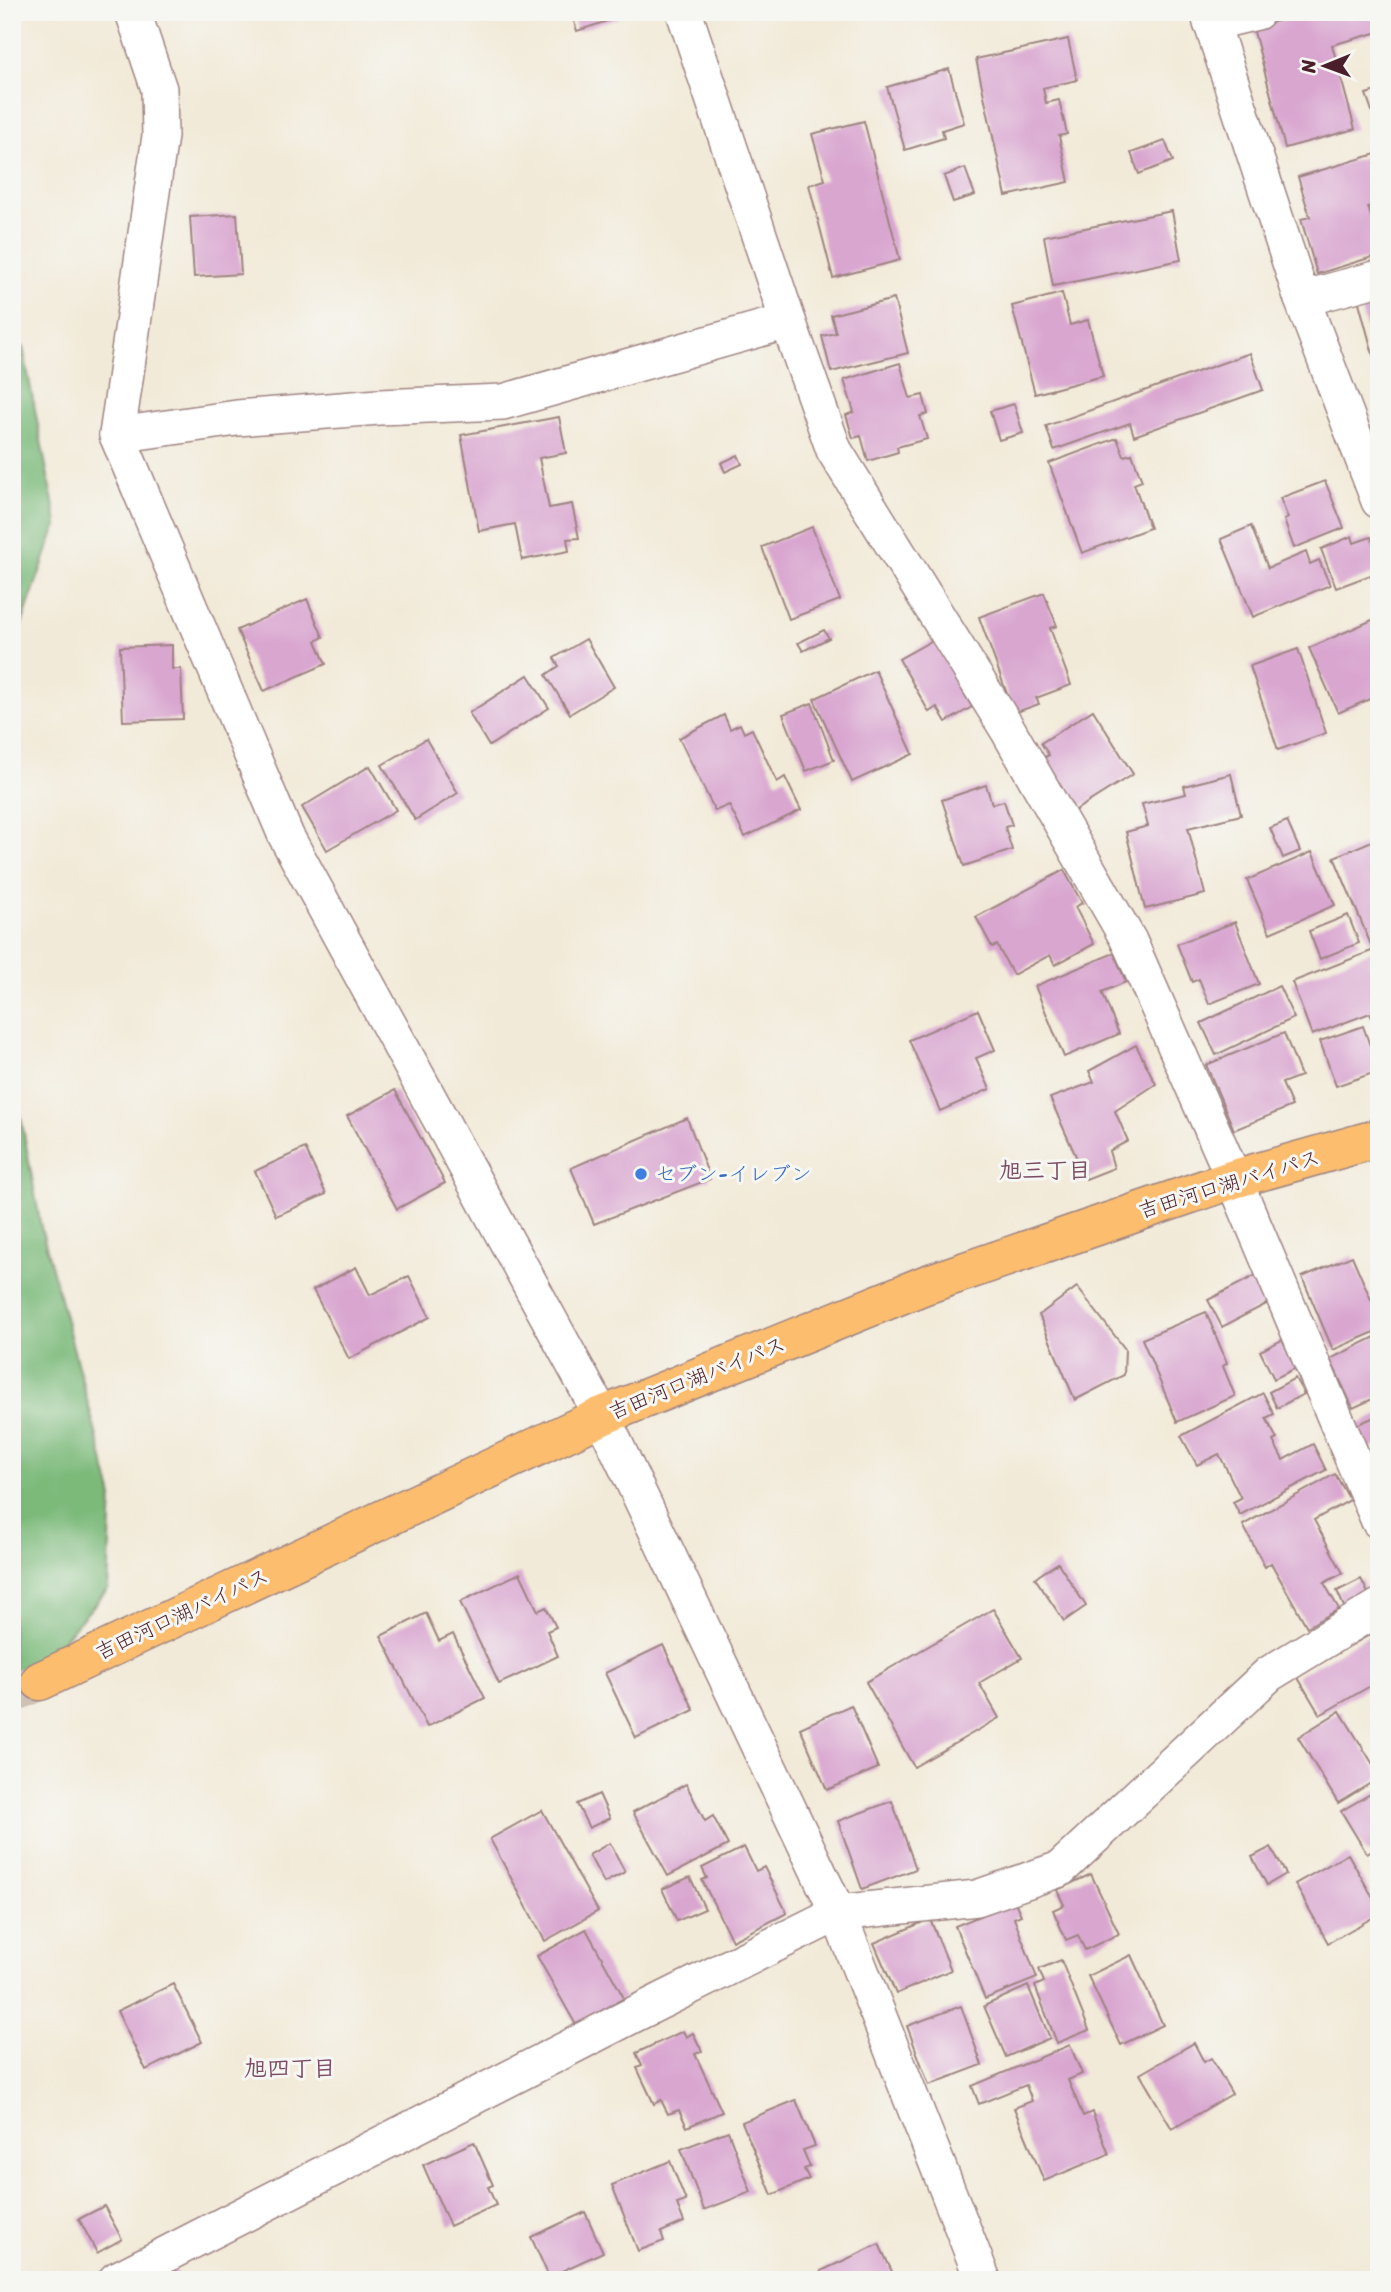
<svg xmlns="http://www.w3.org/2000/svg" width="1391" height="2292" font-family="Sriracha,'Klee One',sans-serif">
	<rect width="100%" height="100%" fill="#f6f6f2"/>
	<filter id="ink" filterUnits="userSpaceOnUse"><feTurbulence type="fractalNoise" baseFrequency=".0143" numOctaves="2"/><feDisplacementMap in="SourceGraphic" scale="14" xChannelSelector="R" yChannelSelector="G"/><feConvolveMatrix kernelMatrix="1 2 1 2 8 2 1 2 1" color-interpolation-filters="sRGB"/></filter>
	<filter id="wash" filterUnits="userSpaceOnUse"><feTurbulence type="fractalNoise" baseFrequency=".00686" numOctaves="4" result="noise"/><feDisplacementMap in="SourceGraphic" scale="28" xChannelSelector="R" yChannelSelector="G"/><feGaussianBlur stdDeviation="1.57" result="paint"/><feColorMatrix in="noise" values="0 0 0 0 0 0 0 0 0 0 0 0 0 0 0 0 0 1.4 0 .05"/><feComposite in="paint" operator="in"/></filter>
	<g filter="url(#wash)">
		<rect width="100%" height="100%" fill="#f2ead8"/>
		<g fill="#7bba7a" stroke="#626c52" stroke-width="2">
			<path d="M 12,333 L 23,348 L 57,523 L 12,652 Z"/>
			<path d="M 12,1068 L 41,1227 L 112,1493 L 108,1589 L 12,1698 Z"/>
		</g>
		<g id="blocks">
			<g fill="#d9a6d0">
				<path d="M 571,12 L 632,12 L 632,13 L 577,31 Z"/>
				<path d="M 1310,12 L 1377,12 L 1379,32 L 1332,45 L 1355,129 L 1285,148 L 1253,28 Z"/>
				<path d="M 1068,39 L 1077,80 L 1043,88 L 1046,103 L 1059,100 L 1067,134 L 1059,136 L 1069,182 L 1006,196 L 976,59 Z"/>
				<path d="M 949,69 L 964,123 L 942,130 L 944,138 L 905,150 L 887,87 Z"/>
				<path d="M 1379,90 L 1379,128 L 1378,128 L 1366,94 Z"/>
				<path d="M 864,121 L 900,260 L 833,278 L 809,185 L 825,180 L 812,134 Z"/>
				<path d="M 1165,141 L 1173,161 L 1139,174 L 1131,153 Z"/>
				<path d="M 1379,153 L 1379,204 L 1368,207 L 1379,242 L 1379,255 L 1317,274 L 1301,219 L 1310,217 L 1298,177 Z"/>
				<path d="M 965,168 L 975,195 L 953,202 L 944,176 Z"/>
				<path d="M 1172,211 L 1181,260 L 1053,286 L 1044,236 Z"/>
				<path d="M 237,214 L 241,274 L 194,277 L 190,217 Z"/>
				<path d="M 1379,289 L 1379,373 L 1378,373 L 1357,295 Z"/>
				<path d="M 1062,293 L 1070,325 L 1088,320 L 1103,376 L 1035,394 L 1012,306 Z"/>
				<path d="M 894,299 L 908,353 L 831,372 L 822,336 L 836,333 L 831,315 Z"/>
				<path d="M 1250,353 L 1263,390 L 1134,436 L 1130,423 L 1054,450 L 1046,426 Z"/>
				<path d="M 900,363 L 910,398 L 923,395 L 928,414 L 920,416 L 927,439 L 897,447 L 898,452 L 868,461 L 861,436 L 853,438 L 846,415 L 854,412 L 844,380 Z"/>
				<path d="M 1014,404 L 1023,433 L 999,440 L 990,411 Z"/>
				<path d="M 559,417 L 566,453 L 539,458 L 549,508 L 572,504 L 579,538 L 567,539 L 569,551 L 522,560 L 515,524 L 479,531 L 461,435 Z"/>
				<path d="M 1117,438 L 1124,456 L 1132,454 L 1142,481 L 1134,484 L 1150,528 L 1082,553 L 1049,463 Z"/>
				<path d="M 738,455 L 742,464 L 725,472 L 721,463 Z"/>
				<path d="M 1325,481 L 1344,528 L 1294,548 L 1284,520 L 1288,518 L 1280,498 Z"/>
				<path d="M 1251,526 L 1268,568 L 1306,552 L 1310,564 L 1319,560 L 1330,585 L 1253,617 L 1221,539 Z"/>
				<path d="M 812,527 L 840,600 L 789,619 L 762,547 Z"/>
				<path d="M 1352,536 L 1354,543 L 1371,537 L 1379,559 L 1379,572 L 1336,588 L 1321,549 Z"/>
				<path d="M 1044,593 L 1057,626 L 1050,628 L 1071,685 L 1036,698 L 1039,704 L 1014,713 L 979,617 Z"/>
				<path d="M 307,599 L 323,637 L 316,641 L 326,664 L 264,691 L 237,630 Z"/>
				<path d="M 1379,617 L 1379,695 L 1338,713 L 1309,648 Z"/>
				<path d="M 824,630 L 829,638 L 803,651 L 798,643 Z"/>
				<path d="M 586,639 L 614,687 L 570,714 L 546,675 L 559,666 L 554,658 Z"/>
				<path d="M 933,640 L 972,707 L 946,722 L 937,707 L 929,712 L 899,659 Z"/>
				<path d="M 172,645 L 172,669 L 181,669 L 183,719 L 123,721 L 120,647 Z"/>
				<path d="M 1298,649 L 1326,733 L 1278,750 L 1250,666 Z"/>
				<path d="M 875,670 L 913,754 L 852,782 L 814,699 Z"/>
				<path d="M 528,675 L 549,708 L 489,746 L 469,713 Z"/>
				<path d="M 812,703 L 834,760 L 806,771 L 783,714 Z"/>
				<path d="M 1093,710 L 1133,774 L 1074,811 L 1041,759 L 1049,755 L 1041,743 Z"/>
				<path d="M 724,715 L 730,729 L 740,724 L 744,733 L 752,729 L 777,782 L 785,777 L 801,810 L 745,837 L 729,805 L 715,811 L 679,738 Z"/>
				<path d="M 426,739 L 458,793 L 415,820 L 382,765 Z"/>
				<path d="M 370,766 L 396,810 L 327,850 L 302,807 Z"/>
				<path d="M 1231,774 L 1241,815 L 1188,828 L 1205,894 L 1145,909 L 1126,832 L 1148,826 L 1142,804 L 1186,794 L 1184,786 Z"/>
				<path d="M 986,785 L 992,804 L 1004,801 L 1012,825 L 1005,827 L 1012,850 L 964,866 L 942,800 Z"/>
				<path d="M 1287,821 L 1300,851 L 1283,858 L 1270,828 Z"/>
				<path d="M 1379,838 L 1379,942 L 1371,945 L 1334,857 Z"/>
				<path d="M 1312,852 L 1335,905 L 1270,933 L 1247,880 Z"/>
				<path d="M 1064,870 L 1082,903 L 1075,907 L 1094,944 L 1055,965 L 1050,955 L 1013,975 L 997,945 L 992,947 L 976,917 Z"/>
				<path d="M 1348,915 L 1359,943 L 1320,959 L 1309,931 Z"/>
				<path d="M 1235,922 L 1259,984 L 1209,1004 L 1199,979 L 1192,982 L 1177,944 Z"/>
				<path d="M 1379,948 L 1379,1035 L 1370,1013 L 1312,1035 L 1292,982 Z"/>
				<path d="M 1114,953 L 1126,982 L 1102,992 L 1119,1034 L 1064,1057 L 1035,986 Z"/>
				<path d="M 1279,986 L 1294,1018 L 1216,1055 L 1201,1023 Z"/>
				<path d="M 978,1010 L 995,1050 L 976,1058 L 990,1089 L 940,1111 L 909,1040 Z"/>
				<path d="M 1363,1026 L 1379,1071 L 1336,1086 L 1320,1041 Z"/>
				<path d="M 1284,1033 L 1301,1076 L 1282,1083 L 1292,1106 L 1234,1130 L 1206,1065 Z"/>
				<path d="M 1136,1045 L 1156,1084 L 1115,1111 L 1128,1141 L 1109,1151 L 1114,1168 L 1086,1179 L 1050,1098 L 1094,1082 L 1089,1071 Z"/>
				<path d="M 395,1090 L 445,1183 L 397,1209 L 347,1116 Z"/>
				<path d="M 687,1118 L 710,1179 L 594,1224 L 571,1168 Z"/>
				<path d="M 305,1148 L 326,1194 L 276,1216 L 255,1171 Z"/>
				<path d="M 1352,1256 L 1379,1318 L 1379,1330 L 1333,1350 L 1302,1277 Z"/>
				<path d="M 356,1267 L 370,1295 L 409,1276 L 430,1317 L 349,1359 L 313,1290 Z"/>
				<path d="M 1262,1272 L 1276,1299 L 1222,1327 L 1208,1300 Z"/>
				<path d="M 1077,1287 L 1125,1349 L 1124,1375 L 1075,1400 L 1039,1315 Z"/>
				<path d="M 1206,1312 L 1227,1363 L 1223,1366 L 1235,1396 L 1177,1422 L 1142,1339 Z"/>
				<path d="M 1379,1335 L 1379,1396 L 1353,1408 L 1330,1359 Z"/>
				<path d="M 1290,1336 L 1304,1364 L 1274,1379 L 1260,1351 Z"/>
				<path d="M 1295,1378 L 1304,1394 L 1277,1408 L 1269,1392 Z"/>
				<path d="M 1263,1393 L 1274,1414 L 1266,1418 L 1277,1439 L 1273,1441 L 1283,1460 L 1313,1444 L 1326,1470 L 1240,1515 L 1233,1502 L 1241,1498 L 1219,1454 L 1197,1465 L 1181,1436 Z"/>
				<path d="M 1379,1415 L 1379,1445 L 1367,1450 L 1356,1425 Z"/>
				<path d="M 1335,1474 L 1350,1500 L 1314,1520 L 1343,1573 L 1324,1583 L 1339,1609 L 1307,1627 L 1271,1563 L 1265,1567 L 1243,1525 Z"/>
				<path d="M 1058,1563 L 1086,1606 L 1064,1621 L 1035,1578 Z"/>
				<path d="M 520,1573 L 538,1611 L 546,1607 L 556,1627 L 547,1631 L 558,1656 L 499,1684 L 460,1602 Z"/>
				<path d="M 1361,1579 L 1370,1597 L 1345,1609 L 1337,1591 Z"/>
				<path d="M 993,1609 L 1022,1658 L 979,1683 L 999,1718 L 914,1767 L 866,1682 Z"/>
				<path d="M 426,1613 L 439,1641 L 453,1634 L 485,1698 L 427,1727 L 381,1636 Z"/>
				<path d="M 1373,1633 L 1379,1644 L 1379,1681 L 1320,1715 L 1297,1676 Z"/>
				<path d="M 663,1645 L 694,1710 L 636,1738 L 605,1673 Z"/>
				<path d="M 851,1705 L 878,1768 L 827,1790 L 800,1728 Z"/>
				<path d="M 1340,1711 L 1379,1774 L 1379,1778 L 1338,1803 L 1298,1737 Z"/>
				<path d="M 686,1784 L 705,1821 L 713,1816 L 728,1845 L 668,1876 L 633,1812 Z"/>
				<path d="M 1379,1789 L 1379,1847 L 1367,1854 L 1341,1811 Z"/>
				<path d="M 599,1794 L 610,1818 L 589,1828 L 577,1804 Z"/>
				<path d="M 892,1801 L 916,1869 L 862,1889 L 838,1821 Z"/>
				<path d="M 542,1810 L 598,1911 L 545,1941 L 490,1839 Z"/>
				<path d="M 610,1843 L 625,1872 L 604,1883 L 589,1855 Z"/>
				<path d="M 744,1847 L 756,1871 L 764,1867 L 787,1913 L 732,1941 L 702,1880 L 707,1878 L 702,1868 Z"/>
				<path d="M 1271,1847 L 1286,1874 L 1267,1885 L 1252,1857 Z"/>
				<path d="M 1348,1854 L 1379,1908 L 1379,1914 L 1328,1943 L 1295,1884 Z"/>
				<path d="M 1091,1874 L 1119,1934 L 1085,1950 L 1078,1935 L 1066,1940 L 1053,1910 L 1064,1905 L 1057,1890 Z"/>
				<path d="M 690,1877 L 705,1909 L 677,1921 L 662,1889 Z"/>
				<path d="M 1015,1902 L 1021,1915 L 1014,1918 L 1037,1978 L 985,1999 L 955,1926 Z"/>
				<path d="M 930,1919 L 951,1970 L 896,1994 L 874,1943 Z"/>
				<path d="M 586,1929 L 624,1998 L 576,2025 L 537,1956 Z"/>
				<path d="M 1131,1955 L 1163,2025 L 1121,2045 L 1088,1976 Z"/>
				<path d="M 1061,1960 L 1089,2030 L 1057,2043 L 1035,1986 L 1044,1982 L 1039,1969 Z"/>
				<path d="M 173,1984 L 202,2042 L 146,2070 L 117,2011 Z"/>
				<path d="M 1028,1986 L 1050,2038 L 1006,2057 L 984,2006 Z"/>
				<path d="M 961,2006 L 982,2065 L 929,2085 L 907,2026 Z"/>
				<path d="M 683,2031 L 686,2037 L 693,2033 L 702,2051 L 695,2054 L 722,2112 L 687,2127 L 679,2110 L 668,2114 L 661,2100 L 654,2104 L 637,2068 L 642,2066 L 636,2053 Z"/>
				<path d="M 1194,2043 L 1204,2062 L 1211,2058 L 1232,2094 L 1172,2129 L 1140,2074 Z"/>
				<path d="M 1070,2045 L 1082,2074 L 1068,2080 L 1083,2116 L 1092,2112 L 1109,2154 L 1044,2181 L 1014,2108 L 1032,2101 L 1026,2085 L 979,2104 L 972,2086 Z"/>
				<path d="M 796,2100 L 815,2146 L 803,2150 L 810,2167 L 804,2169 L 809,2179 L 772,2195 L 742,2122 Z"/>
				<path d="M 728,2131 L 751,2192 L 704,2210 L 681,2149 Z"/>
				<path d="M 474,2142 L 493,2185 L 488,2187 L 496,2205 L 450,2226 L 423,2165 Z"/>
				<path d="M 670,2161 L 686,2201 L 677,2204 L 684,2222 L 661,2232 L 664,2241 L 638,2251 L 612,2185 Z"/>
				<path d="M 104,2206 L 122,2239 L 97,2253 L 79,2219 Z"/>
				<path d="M 585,2212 L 603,2252 L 549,2277 L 531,2237 Z"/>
				<path d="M 879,2244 L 896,2280 L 826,2280 L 821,2271 Z"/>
				<path d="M 175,2268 L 179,2280 L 141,2280 Z"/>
				<path d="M 1379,2271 L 1379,2280 L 1366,2280 L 1365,2276 Z"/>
			</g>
		</g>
	</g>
	<g filter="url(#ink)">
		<use href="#blocks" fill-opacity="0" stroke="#9e8482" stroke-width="2"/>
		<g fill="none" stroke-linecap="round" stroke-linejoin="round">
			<path stroke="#d0c1b5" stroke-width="38" stroke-dasharray="38 19" stroke-linecap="butt" d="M 12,1694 L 40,1681"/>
			<defs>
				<g id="street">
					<path d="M 133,12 L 159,89 L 160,136 L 117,435 L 286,836 L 602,1416 L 838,1913 L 983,2280"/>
					<path d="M 684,12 L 788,321 L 834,450 L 1008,730 L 1129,941 L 1234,1179 L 1379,1521"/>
					<path d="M 1208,12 L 1302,299 L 1379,501"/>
					<path d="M 1211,23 L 1257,12"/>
					<path d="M 1302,299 L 1379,278"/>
					<path d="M 117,435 L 237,418 L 379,407 L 503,402 L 788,321"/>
					<path d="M 116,2280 L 631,2016 L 838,1913 L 977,1898 L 1060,1869 L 1269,1674 L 1379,1607"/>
				</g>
				<path id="highway" d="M 40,1681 L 602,1416 L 925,1285 L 1234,1179 L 1379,1138"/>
			</defs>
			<use href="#street" stroke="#9e8482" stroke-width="38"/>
			<use href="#highway" stroke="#9e8482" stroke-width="41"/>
			<use href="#street" stroke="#fff" stroke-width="35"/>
			<use href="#highway" stroke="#fcbd6e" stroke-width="38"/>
		</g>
	</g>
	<circle fill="#3f7fe0" stroke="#f6f6f2" stroke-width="2.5" cx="641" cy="1174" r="7"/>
	<g text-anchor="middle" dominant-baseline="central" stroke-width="6" stroke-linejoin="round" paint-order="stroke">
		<g font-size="21" fill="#366cbe" stroke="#f6f6f2" text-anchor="start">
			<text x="655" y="1174">セブン-イレブン</text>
		</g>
		<g font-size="21" fill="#4a1f2b" stroke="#f6f6f2">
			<text transform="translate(1229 1184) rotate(-17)">吉田河口湖バイパス</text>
			<text transform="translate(697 1378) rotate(-22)">吉田河口湖バイパス</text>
			<text transform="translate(182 1614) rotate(-25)">吉田河口湖バイパス</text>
		</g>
		<g font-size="23" font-weight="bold" fill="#7c4e65" stroke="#f6f6f2">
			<text x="1045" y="1170">旭三丁目</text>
			<text x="290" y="2068">旭四丁目</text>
		</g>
	</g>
	<rect width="1391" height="2292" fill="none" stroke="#f6f6f2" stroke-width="42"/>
	<g transform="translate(1325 66) rotate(269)" stroke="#f6f6f2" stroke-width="5" paint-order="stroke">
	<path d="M0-5L12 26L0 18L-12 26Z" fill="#4a1f2b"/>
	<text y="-10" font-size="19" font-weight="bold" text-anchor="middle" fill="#4a1f2b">N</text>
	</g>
</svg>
